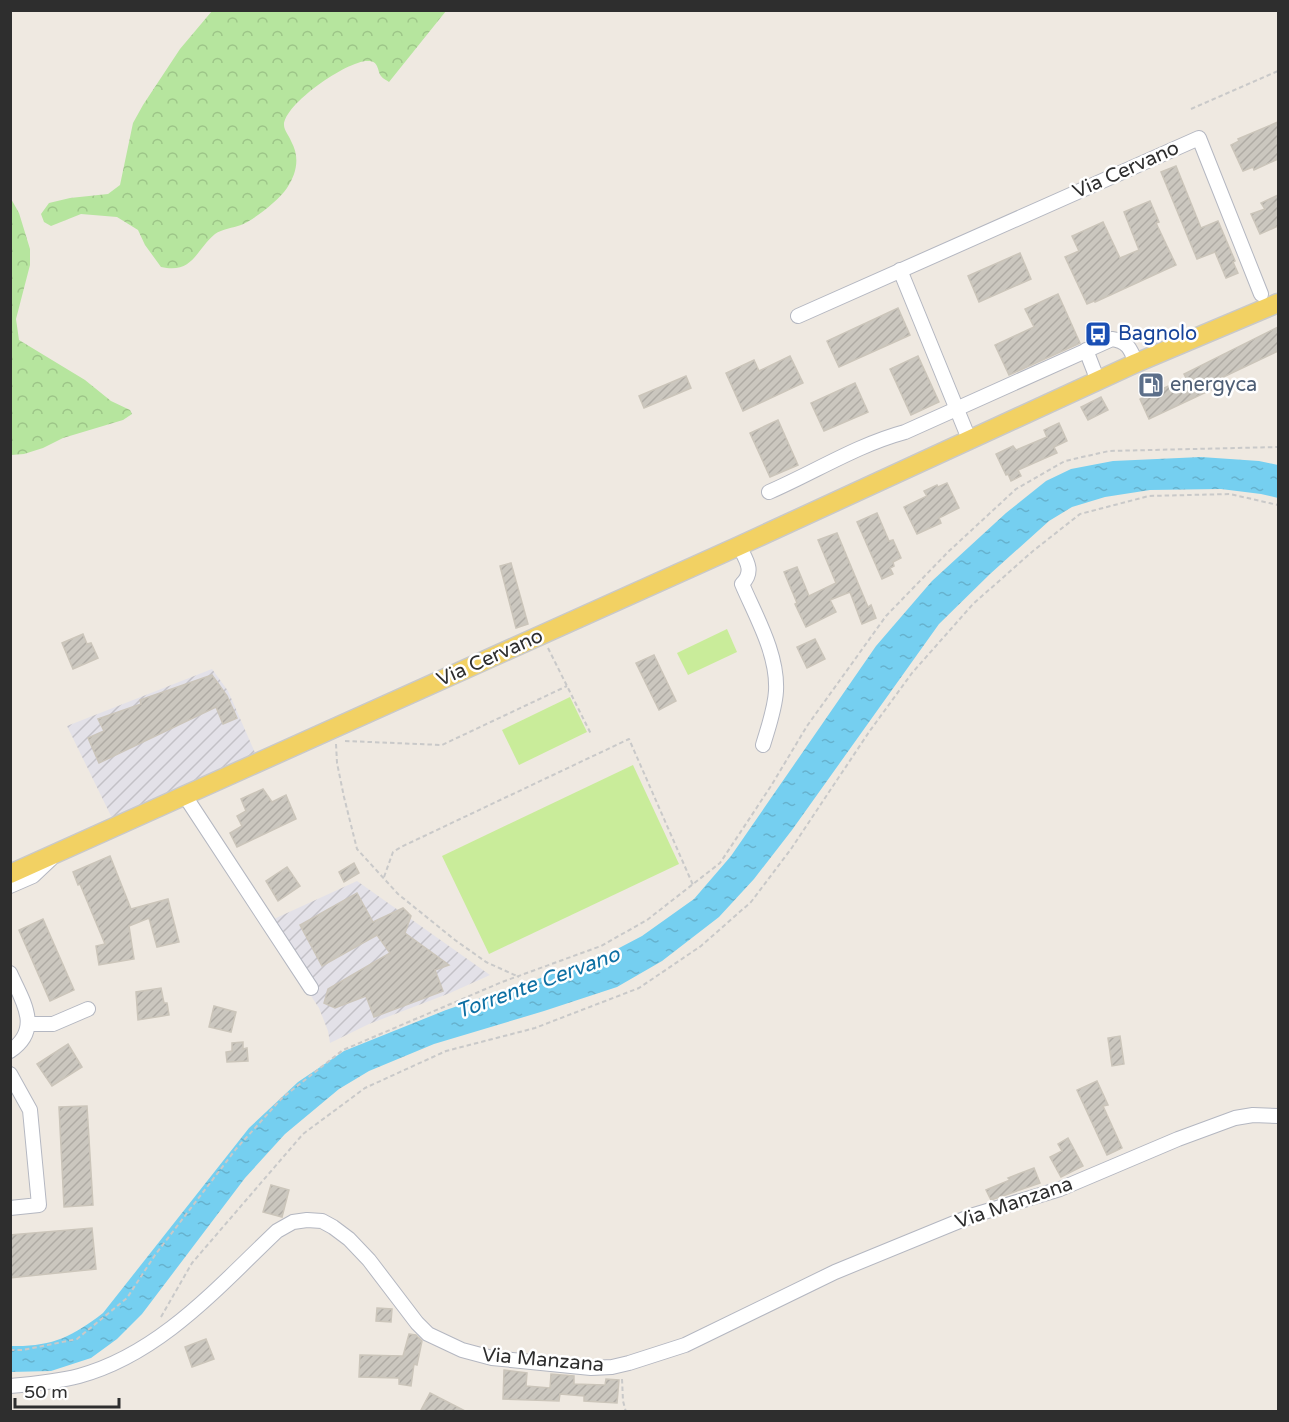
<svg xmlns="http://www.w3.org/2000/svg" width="1289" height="1422" font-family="'Varela Round',sans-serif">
	<defs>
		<pattern id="industrial-furrows" width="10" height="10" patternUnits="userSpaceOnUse" patternTransform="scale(1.5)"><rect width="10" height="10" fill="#e3e1e8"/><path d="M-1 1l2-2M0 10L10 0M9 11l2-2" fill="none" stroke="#c3c1c7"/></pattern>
		<pattern id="forest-crowns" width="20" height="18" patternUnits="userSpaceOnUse" patternTransform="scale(1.5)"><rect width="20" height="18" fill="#b6e59e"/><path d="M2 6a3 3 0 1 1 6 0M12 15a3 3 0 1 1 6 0" fill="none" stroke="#9dc588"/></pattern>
		<pattern id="water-ripples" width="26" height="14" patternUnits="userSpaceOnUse" patternTransform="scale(1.5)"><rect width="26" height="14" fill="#75cff0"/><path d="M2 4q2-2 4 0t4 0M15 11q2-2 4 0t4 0" fill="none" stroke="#66b2ce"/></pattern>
		<pattern id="building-hatch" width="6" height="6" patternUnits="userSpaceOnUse" patternTransform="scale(1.5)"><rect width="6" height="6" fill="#cbc7bf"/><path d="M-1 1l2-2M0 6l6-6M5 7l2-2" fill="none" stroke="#afaba4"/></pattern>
	</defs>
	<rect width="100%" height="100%" fill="#efe9e1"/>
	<g fill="url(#industrial-furrows)">
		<path d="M 212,669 L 228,691 L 256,755 L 112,818 L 67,726 Z"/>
		<path d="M 357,881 L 490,975 L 450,993 L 369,1024 L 330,1043 L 328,1031 L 319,1008 L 263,924 Z"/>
	</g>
	<g fill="url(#forest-crowns)">
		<path d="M 212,11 L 446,11 L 389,82 C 387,80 383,79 381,76 C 377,70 379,61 368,61 C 348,60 284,104 284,125 C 284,130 289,136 291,141 C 300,157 297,173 287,188 C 278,201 255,219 241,225 C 233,228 222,229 215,234 C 195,251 193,274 161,267 L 145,245 L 138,230 L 117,217 L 81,214 L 51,226 L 44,222 L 41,214 L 49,203 L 70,198 L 108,194 L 120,185 L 133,123 L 143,105 L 180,49 Z"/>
		<path d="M 10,197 L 19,213 L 30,249 L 30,265 L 16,319 L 19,340 L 85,380 L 111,401 L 130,410 L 132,414 L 123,420 L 63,438 L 43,448 L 24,454 L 11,455 Z"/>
	</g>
	<g fill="#c9ec9a">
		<path d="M 727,629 L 737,652 L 688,675 L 677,653 Z"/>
		<path d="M 570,697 L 587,732 L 519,765 L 502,730 Z"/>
		<path d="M 633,765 L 679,864 L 489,954 L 442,856 Z"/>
	</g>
	<path fill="url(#water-ripples)" d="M 1201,457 L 1259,461 L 1278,465 L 1278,498 L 1261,494 L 1221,489 L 1150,490 L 1105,497 L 1072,507 L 1049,521 L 990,574 L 939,624 L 792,830 L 754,879 L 719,917 L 662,961 L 617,987 L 544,1011 L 434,1044 L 369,1071 L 339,1089 L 285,1134 L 245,1178 L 142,1314 L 117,1339 L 91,1358 L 51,1371 L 11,1372 L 11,1346 C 51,1347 72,1337 103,1313 L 249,1128 L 298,1082 L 344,1051 L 446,1010 L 602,957 L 642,936 L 694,899 L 731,856 L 876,646 L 932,581 L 1006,513 L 1046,481 L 1071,469 L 1113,461 Z"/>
	<g fill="url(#building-hatch)" stroke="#cbc5ba" stroke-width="1.5">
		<path d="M 1278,122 L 1278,159 L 1254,170 L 1253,167 L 1243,171 L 1231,145 L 1239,141 L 1238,139 Z"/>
		<path d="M 1176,166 L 1201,228 L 1218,221 L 1235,261 L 1233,262 L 1238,273 L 1226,278 L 1215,252 L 1197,259 L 1161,172 Z"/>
		<path d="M 1278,195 L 1278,226 L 1260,234 L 1251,214 L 1265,209 L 1261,203 Z"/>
		<path d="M 1150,201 L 1159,222 L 1156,223 L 1176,265 L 1095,302 L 1094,301 L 1087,304 L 1065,257 L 1079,251 L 1072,236 L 1103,222 L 1120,258 L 1139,250 L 1124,212 Z"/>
		<path d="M 1020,253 L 1031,279 L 979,302 L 968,276 Z"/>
		<path d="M 1058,294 L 1080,343 L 1009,375 L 995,345 L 1034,327 L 1025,309 Z"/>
		<path d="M 898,308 L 910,335 L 839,367 L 827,341 Z"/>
		<path d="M 1278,327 L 1278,351 L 1217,380 L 1219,386 L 1149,419 L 1140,399 L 1186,378 L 1184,374 Z"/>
		<path d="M 790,356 L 803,383 L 743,411 L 726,373 L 754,360 L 759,371 Z"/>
		<path d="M 918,356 L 939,402 L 911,415 L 890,369 Z"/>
		<path d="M 686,376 L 691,388 L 644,408 L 639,396 Z"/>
		<path d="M 855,383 L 868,412 L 824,431 L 811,403 Z"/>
		<path d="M 1101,397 L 1108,410 L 1088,420 L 1081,407 Z"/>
		<path d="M 778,420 L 798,465 L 770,477 L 750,433 Z"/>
		<path d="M 1059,423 L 1067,441 L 1054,447 L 1057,453 L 1018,470 L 1021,476 L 1011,481 L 1008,474 L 1006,475 L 996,454 L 1013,446 L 1016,450 L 1047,437 L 1044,430 Z"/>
		<path d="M 947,483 L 959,508 L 939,518 L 941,523 L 917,534 L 904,507 L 927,496 L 924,491 L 937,485 L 938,487 Z"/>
		<path d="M 877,513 L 889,541 L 893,540 L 901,558 L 893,562 L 894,566 L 890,568 L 893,574 L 882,579 L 857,522 Z"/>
		<path d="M 837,533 L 868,607 L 871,605 L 876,618 L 862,624 L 850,592 L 830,600 L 836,612 L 806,627 L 795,604 L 797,603 L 784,572 L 797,567 L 809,596 L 836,583 L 818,540 Z"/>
		<path d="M 511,563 L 528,624 L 516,628 L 500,566 Z"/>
		<path d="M 83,634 L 87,644 L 91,643 L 98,658 L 73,669 L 62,643 Z"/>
		<path d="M 815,639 L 825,659 L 807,668 L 797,647 Z"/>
		<path d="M 654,655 L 676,701 L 659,710 L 636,663 Z"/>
		<path d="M 212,675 L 227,696 L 237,718 L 223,724 L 216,707 L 99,763 L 88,738 L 104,731 L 98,719 L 141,704 L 140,700 Z"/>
		<path d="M 263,789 L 272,802 L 286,795 L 296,819 L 237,847 L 230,833 L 242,826 L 237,816 L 246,811 L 241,799 Z"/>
		<path d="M 110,856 L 131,909 L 168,899 L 179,942 L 157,947 L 149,918 L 129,926 L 134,959 L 99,965 L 96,946 L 105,944 L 80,884 L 78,885 L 73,872 Z"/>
		<path d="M 354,863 L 359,873 L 344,882 L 339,872 Z"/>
		<path d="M 287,867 L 300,886 L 278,901 L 266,881 Z"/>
		<path d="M 357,893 L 373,922 L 403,908 L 411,916 L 405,933 L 449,965 L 435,970 L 443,991 L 374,1017 L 366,996 L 335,1008 L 324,1003 L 328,989 L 390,953 L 377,935 L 322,966 L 300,925 Z"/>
		<path d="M 43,919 L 74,990 L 50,1001 L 19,930 Z"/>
		<path d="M 161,988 L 164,1003 L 167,1003 L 169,1015 L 138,1020 L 136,992 Z"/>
		<path d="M 214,1006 L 236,1012 L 231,1032 L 209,1027 Z"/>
		<path d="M 1120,1036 L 1124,1064 L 1112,1066 L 1108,1038 Z"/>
		<path d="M 243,1042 L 243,1049 L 247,1048 L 248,1061 L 227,1062 L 226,1052 L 232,1051 L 232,1043 Z"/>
		<path d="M 68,1044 L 82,1067 L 52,1086 L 37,1064 Z"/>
		<path d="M 1097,1081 L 1108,1105 L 1103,1106 L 1122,1148 L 1107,1155 L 1077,1090 Z"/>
		<path d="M 87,1106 L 93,1205 L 64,1207 L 59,1107 Z"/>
		<path d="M 1068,1138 L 1083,1166 L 1061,1177 L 1050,1157 L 1062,1151 L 1058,1144 Z"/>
		<path d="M 1034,1168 L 1040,1183 L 991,1200 L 986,1190 L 1010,1180 L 1008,1178 Z"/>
		<path d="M 271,1185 L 289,1190 L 282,1217 L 263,1212 Z"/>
		<path d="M 92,1228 L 96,1269 L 10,1278 L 10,1235 Z"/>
		<path d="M 377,1308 L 392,1309 L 391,1322 L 376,1321 Z"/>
		<path d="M 409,1334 L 416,1335 L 422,1341 L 417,1365 L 414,1364 L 411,1386 L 399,1384 L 399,1378 L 359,1377 L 360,1355 L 403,1356 Z"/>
		<path d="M 206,1339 L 214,1359 L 192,1367 L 185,1347 Z"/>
		<path d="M 504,1370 L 527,1373 L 526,1386 L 550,1388 L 551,1374 L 574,1376 L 574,1384 L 605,1385 L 606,1379 L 619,1380 L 617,1403 L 584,1401 L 584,1396 L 560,1394 L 559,1401 L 503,1399 Z"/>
		<path d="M 430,1393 L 467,1412 L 420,1412 Z"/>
	</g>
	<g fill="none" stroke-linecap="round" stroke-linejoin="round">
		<defs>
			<g id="minor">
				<path d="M 900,270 L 969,439"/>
				<path d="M 798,316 L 1199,138 L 1261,294"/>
				<path d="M 1086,350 L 1098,381"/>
				<path d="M 769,492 C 815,472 857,445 905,432 L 1112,339 C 1128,341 1131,350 1136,363"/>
				<path d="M 739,546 C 746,560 755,571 742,584 C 756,617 778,654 776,691 C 775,709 768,728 763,745"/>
				<path d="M 185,796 L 311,988"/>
				<path d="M 10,886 L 33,876 L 51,859"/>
				<path d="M 10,973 C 22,1000 43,1029 10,1051"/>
				<path d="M 28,1024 L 53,1024 L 88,1009"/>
				<path d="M 10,1074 L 30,1110 L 39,1205 L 10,1208"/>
				<path d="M 10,1386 C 33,1384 56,1382 79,1376 C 160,1354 218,1287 277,1231 L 293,1222 L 307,1220 L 322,1221 L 333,1227 L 349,1239 L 369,1260 L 417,1323 L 428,1334 L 462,1350 L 492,1358 L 591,1368 L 612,1367 L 629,1363 L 685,1345 L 835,1272 L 974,1215 L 1060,1189 L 1178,1139 L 1235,1118 L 1253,1115 L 1278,1116"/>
			</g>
			<path id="major" d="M 10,874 L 739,546 L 1136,363 L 1278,303"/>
		</defs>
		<use href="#minor" stroke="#b4b7c1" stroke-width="16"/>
		<use href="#major" stroke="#c9c9c9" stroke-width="21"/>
		<g stroke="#c9c9c9" stroke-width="2" stroke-dasharray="4.5 3" stroke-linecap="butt">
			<path d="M 1191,109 L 1278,71"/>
			<path d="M 548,648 L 591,734"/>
			<path d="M 345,741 L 442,745 L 567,686"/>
			<path d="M 336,744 L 337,763 L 344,797 L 357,849 L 398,894 L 455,940 L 486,962 L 519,977"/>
			<path d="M 384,877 L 393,852 L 401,847 L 629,739 L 693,885"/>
			<path d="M 161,1317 L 192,1263 L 303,1134 L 365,1088 L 446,1051 L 535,1028 L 639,988 L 701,946 L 751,902 L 791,849 L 869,732 L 912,673 L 973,604 L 1033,551 L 1080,514 L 1149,496 L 1230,494 L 1278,505"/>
			<path d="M 10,1350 L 23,1350 L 77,1339 L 127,1298 L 155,1255 L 236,1149 L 282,1098 L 343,1050 L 502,982 L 601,946 L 647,920 L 720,863 L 771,786 L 807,726 L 886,616 L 948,552 L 1016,489 L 1065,461 L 1109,451 L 1278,447"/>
			<path d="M 622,1379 L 623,1401 L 626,1412"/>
		</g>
		<use href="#minor" stroke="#fff" stroke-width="14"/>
		<use href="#major" stroke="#f2d163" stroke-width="18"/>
	</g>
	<defs>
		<symbol id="bus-square" viewBox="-11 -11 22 22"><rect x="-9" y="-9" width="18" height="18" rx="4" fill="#1a4fb4" stroke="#fff"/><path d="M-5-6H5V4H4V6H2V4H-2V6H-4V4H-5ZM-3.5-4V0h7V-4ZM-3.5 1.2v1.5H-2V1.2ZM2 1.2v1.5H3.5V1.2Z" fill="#fff"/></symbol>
		<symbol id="fuel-square" viewBox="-11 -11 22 22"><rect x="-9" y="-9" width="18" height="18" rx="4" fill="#5c6f8a" stroke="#fff"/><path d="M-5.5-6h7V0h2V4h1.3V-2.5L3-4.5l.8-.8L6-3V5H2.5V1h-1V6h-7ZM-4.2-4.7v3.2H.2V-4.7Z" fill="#fff"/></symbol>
	</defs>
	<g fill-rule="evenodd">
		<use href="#bus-square" x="1083" y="319" width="30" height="30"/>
		<use href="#fuel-square" x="1136" y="370" width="30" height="30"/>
	</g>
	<g text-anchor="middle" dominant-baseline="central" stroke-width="5" stroke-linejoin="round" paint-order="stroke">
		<g font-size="20" fill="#2e2e2e" stroke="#fff">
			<text transform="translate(1126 170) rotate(-24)">Via Cervano</text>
			<text transform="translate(490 658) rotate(-24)">Via Cervano</text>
			<text transform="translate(1014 1203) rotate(-19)">Via Manzana</text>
			<text transform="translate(543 1360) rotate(5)">Via Manzana</text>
		</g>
		<g font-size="20" fill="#164399" stroke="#fff" text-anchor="start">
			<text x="1118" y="334">Bagnolo</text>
		</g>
		<g font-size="20" fill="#4e5e75" stroke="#fff" text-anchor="start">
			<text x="1170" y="385">energyca</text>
		</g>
		<g font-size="21" font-style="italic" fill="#0d6fa3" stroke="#fff">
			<text transform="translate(538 983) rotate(-20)">Torrente Cervano</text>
		</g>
	</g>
	<rect width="1289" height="1422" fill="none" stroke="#2e2e2e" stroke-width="24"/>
	<path d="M15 1398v9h104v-9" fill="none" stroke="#2e2e2e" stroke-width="3"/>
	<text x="24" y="1398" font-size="18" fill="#2e2e2e" stroke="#ffffff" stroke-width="4.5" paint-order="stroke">50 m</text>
</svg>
